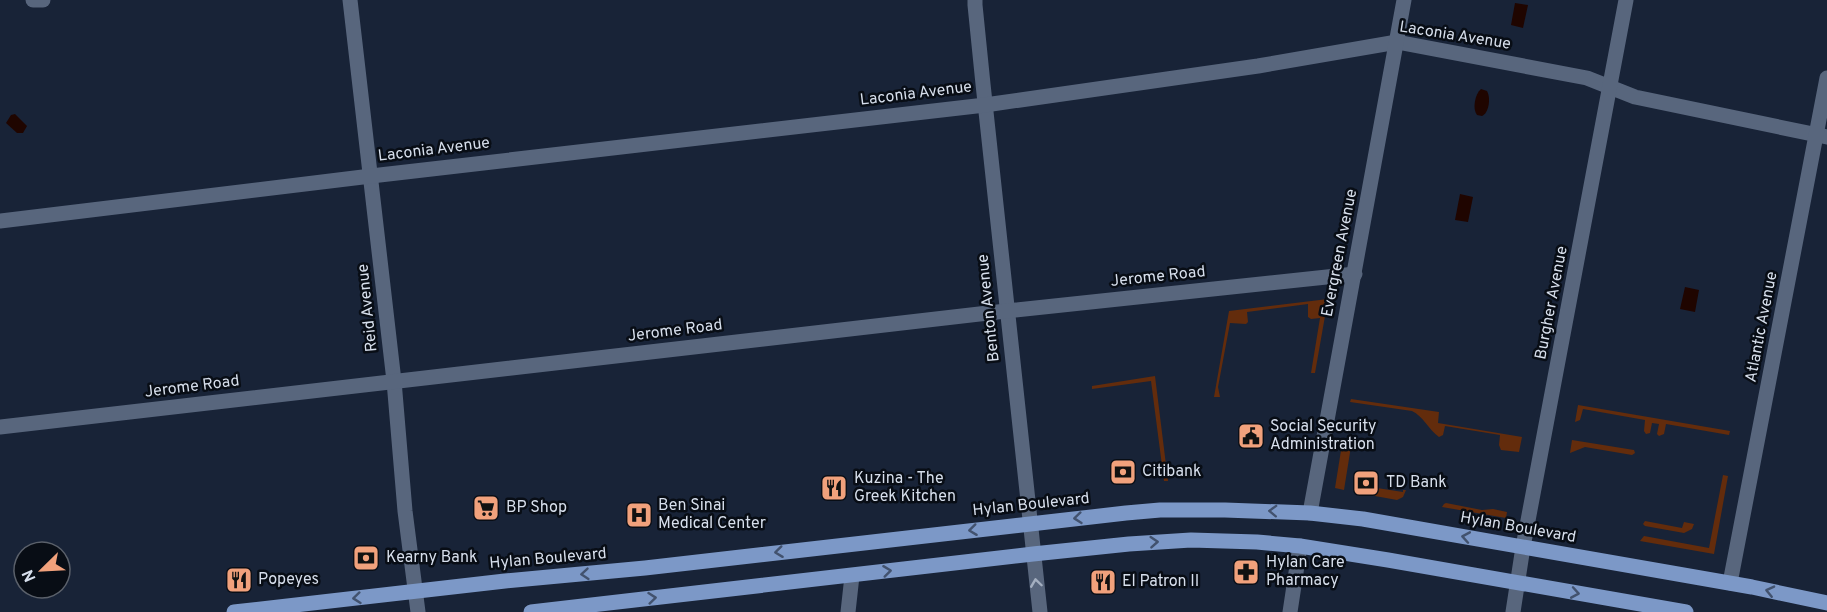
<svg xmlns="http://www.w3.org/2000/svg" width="1827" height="612" font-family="Overpass,sans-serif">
	<rect width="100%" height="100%" fill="#182337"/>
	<g fill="#632c0c">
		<path d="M 1328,299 L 1315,373 L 1311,373 L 1320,318 L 1311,319 L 1308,317 L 1308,304 L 1247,312 L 1248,322 L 1246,324 L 1230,323 L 1218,387 L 1220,397 L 1214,397 L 1229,311 Z"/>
		<path d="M 1155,376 L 1168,481 L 1164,481 L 1151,381 L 1092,389 L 1092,386 Z"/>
		<path d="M 1351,399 L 1439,412 L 1438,423 L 1522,437 L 1519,452 L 1501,450 L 1499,445 L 1500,435 L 1445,426 L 1443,435 L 1439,437 C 1429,430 1423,416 1412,411 L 1350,402 Z"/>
		<path d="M 1578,405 L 1730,431 L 1729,435 L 1666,424 L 1664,434 L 1659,436 L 1657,434 L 1659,424 L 1652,423 L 1650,433 L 1646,434 L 1644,431 L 1645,420 L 1583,409 L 1580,420 L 1575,422 Z"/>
		<path d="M 1343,438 L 1352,440 L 1344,490 L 1335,488 Z"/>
		<path d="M 1572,440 L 1634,450 L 1635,453 L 1632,455 L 1585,447 L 1570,453 Z"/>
		<path d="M 1723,475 L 1728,476 L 1714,554 L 1640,541 L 1644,536 L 1709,548 Z"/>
		<path d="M 1377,488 L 1403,492 L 1403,490 L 1406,490 L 1403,497 L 1397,500 L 1375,496 Z"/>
		<path d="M 1446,503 L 1482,510 L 1493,509 L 1507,512 L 1506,518 L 1442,507 L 1444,504 Z"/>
		<path d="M 1645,521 L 1682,528 L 1684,522 L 1694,524 L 1692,529 L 1684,533 L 1645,526 L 1643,524 Z"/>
	</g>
	<g fill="#1f0500">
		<path d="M 1515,3 L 1528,5 L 1523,28 L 1511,25 Z"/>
		<path d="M 1481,89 L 1487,91 C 1491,98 1489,113 1482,116 L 1477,115 C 1472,109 1475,94 1481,89 Z"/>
		<path d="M 15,114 L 27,126 L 23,133 L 17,133 L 6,123 L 11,115 Z"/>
		<path d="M 1460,194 L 1473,197 L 1468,222 L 1455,220 Z"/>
		<path d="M 1685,287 L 1699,290 L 1695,312 L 1680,309 Z"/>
	</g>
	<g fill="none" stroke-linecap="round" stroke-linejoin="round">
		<g stroke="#58667d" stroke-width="15">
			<path d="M 33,0 L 43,0"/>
			<path d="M 350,0 L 394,381 L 405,511 L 418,612"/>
			<path d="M 975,0 L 975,5 L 983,84 L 1040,612"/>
			<path d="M 0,221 L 371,176 L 985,105 L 1258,66 L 1397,42 L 1587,78 L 1635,97 L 1827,137"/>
			<path d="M 0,427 L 988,313 L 1355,274"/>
			<path d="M 1310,513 L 1404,0"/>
			<path d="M 1730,583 L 1827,78"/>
			<path d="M 848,612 L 852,576"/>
			<path d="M 1290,612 L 1300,546"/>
			<path d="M 1513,612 L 1523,547 L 1626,0"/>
		</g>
		<g stroke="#7c98c7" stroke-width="15">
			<path d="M 234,612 L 505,581 L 645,568 L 1126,513 L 1160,510 L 1225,510 L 1310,513 L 1363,519 L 1752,587 L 1827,603"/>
			<path d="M 531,612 L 1033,554 L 1129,544 L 1191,540 L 1257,542 L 1300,546 L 1388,560 L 1686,612"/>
		</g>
	</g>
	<defs><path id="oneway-chevron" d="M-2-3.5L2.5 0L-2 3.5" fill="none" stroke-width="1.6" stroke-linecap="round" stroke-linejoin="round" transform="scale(1.5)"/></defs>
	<g stroke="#42526e">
		<use href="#oneway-chevron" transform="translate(1273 511) rotate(-178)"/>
		<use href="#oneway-chevron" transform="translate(1078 518) rotate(174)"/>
		<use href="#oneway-chevron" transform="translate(973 530) rotate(173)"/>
		<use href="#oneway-chevron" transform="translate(1466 537) rotate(-170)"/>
		<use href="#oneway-chevron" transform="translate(1154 542) rotate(-4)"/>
		<use href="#oneway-chevron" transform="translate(779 552) rotate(173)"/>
		<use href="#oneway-chevron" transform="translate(887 571) rotate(-7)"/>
		<use href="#oneway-chevron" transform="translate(585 574) rotate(175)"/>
		<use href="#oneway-chevron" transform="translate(1770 591) rotate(-167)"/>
		<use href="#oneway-chevron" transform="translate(1575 593) rotate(10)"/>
		<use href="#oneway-chevron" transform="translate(357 598) rotate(174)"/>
		<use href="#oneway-chevron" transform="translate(652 598) rotate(-6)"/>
	</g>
	<use stroke="#a4afc0" href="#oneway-chevron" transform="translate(1036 583) rotate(-98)"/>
	<defs>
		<symbol id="civic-square" viewBox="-11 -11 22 22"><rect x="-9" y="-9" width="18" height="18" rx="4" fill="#f1a17c" stroke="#080d15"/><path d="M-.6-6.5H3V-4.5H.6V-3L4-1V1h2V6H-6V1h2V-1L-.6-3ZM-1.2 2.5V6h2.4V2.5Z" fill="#111"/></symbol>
		<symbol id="bank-square" viewBox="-11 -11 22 22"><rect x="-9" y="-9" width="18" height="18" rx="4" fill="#f1a17c" stroke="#080d15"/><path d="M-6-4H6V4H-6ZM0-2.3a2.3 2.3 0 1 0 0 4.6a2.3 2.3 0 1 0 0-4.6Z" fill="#111"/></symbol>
		<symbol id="restaurant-square" viewBox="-11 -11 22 22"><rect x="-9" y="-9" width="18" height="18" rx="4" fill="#f1a17c" stroke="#080d15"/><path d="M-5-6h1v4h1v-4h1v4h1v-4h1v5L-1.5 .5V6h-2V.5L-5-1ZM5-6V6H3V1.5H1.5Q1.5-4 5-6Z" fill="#111"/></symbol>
		<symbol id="supermarket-square" viewBox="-11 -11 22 22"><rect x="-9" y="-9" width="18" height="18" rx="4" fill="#f1a17c" stroke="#080d15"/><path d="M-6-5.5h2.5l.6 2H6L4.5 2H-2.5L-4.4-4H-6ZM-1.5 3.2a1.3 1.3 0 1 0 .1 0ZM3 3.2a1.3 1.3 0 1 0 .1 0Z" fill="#111"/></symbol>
		<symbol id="hospital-square" viewBox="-11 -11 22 22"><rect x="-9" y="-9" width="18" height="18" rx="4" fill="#f1a17c" stroke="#080d15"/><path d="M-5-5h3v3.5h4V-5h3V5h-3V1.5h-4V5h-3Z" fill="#111"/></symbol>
		<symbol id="pharmacy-square" viewBox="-11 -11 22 22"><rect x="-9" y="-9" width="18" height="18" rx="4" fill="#f1a17c" stroke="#080d15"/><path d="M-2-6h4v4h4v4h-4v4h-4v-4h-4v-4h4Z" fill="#111"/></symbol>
	</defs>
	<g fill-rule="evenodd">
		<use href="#civic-square" x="1236" y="421" width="30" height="30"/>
		<use href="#bank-square" x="1108" y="457" width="30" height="30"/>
		<use href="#bank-square" x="1351" y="468" width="30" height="30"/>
		<use href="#restaurant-square" x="819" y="473" width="30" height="30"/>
		<use href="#supermarket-square" x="471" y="493" width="30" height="30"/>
		<use href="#hospital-square" x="624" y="500" width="30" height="30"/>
		<use href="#bank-square" x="351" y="543" width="30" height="30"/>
		<use href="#pharmacy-square" x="1231" y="557" width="30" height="30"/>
		<use href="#restaurant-square" x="224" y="565" width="30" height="30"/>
		<use href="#restaurant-square" x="1088" y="567" width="30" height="30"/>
	</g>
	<g text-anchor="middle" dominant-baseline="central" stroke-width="5" stroke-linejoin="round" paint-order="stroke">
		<g font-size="16" fill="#d7dfec" stroke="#080d15">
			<text transform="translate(1455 36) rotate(9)">Laconia Avenue</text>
			<text transform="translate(916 94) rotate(-7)">Laconia Avenue</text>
			<text transform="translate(434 150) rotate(-7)">Laconia Avenue</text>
			<text transform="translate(1340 253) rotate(-79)">Evergreen Avenue</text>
			<text transform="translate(1158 277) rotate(-6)">Jerome Road</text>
			<text transform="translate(1552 303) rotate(-79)">Burgher Avenue</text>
			<text transform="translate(368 308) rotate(-96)">Reid Avenue</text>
			<text transform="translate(989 308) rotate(-96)">Benton Avenue</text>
			<text transform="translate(1762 327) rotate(-79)">Atlantic Avenue</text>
			<text transform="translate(675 331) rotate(-7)">Jerome Road</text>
			<text transform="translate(192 387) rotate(-7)">Jerome Road</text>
			<text transform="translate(1031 505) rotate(-6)">Hylan Boulevard</text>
			<text transform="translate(1518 528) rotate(10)">Hylan Boulevard</text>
			<text transform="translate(548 559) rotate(-5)">Hylan Boulevard</text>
		</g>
		<g font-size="16" fill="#d7dfec" stroke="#080d15" text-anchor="start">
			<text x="1270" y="427">Social Security<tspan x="1270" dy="18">Administration</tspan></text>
			<text x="1142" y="472">Citibank</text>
			<text x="854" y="479">Kuzina - The<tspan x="854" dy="18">Greek Kitchen</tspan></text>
			<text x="1386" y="483">TD Bank</text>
			<text x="658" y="506">Ben Sinai<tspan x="658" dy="18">Medical Center</tspan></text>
			<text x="506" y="508">BP Shop</text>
			<text x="386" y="558">Kearny Bank</text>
			<text x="1266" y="563">Hylan Care<tspan x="1266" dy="18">Pharmacy</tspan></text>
			<text x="258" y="580">Popeyes</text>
			<text x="1122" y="582">El Patron II</text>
		</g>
	</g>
	<g transform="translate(42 570) rotate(246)"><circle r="28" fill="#080d15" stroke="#5b616b" stroke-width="1.5"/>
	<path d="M0-4.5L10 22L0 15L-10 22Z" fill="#f1a17c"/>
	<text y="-9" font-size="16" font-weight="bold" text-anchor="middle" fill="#d7dfec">N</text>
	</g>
</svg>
